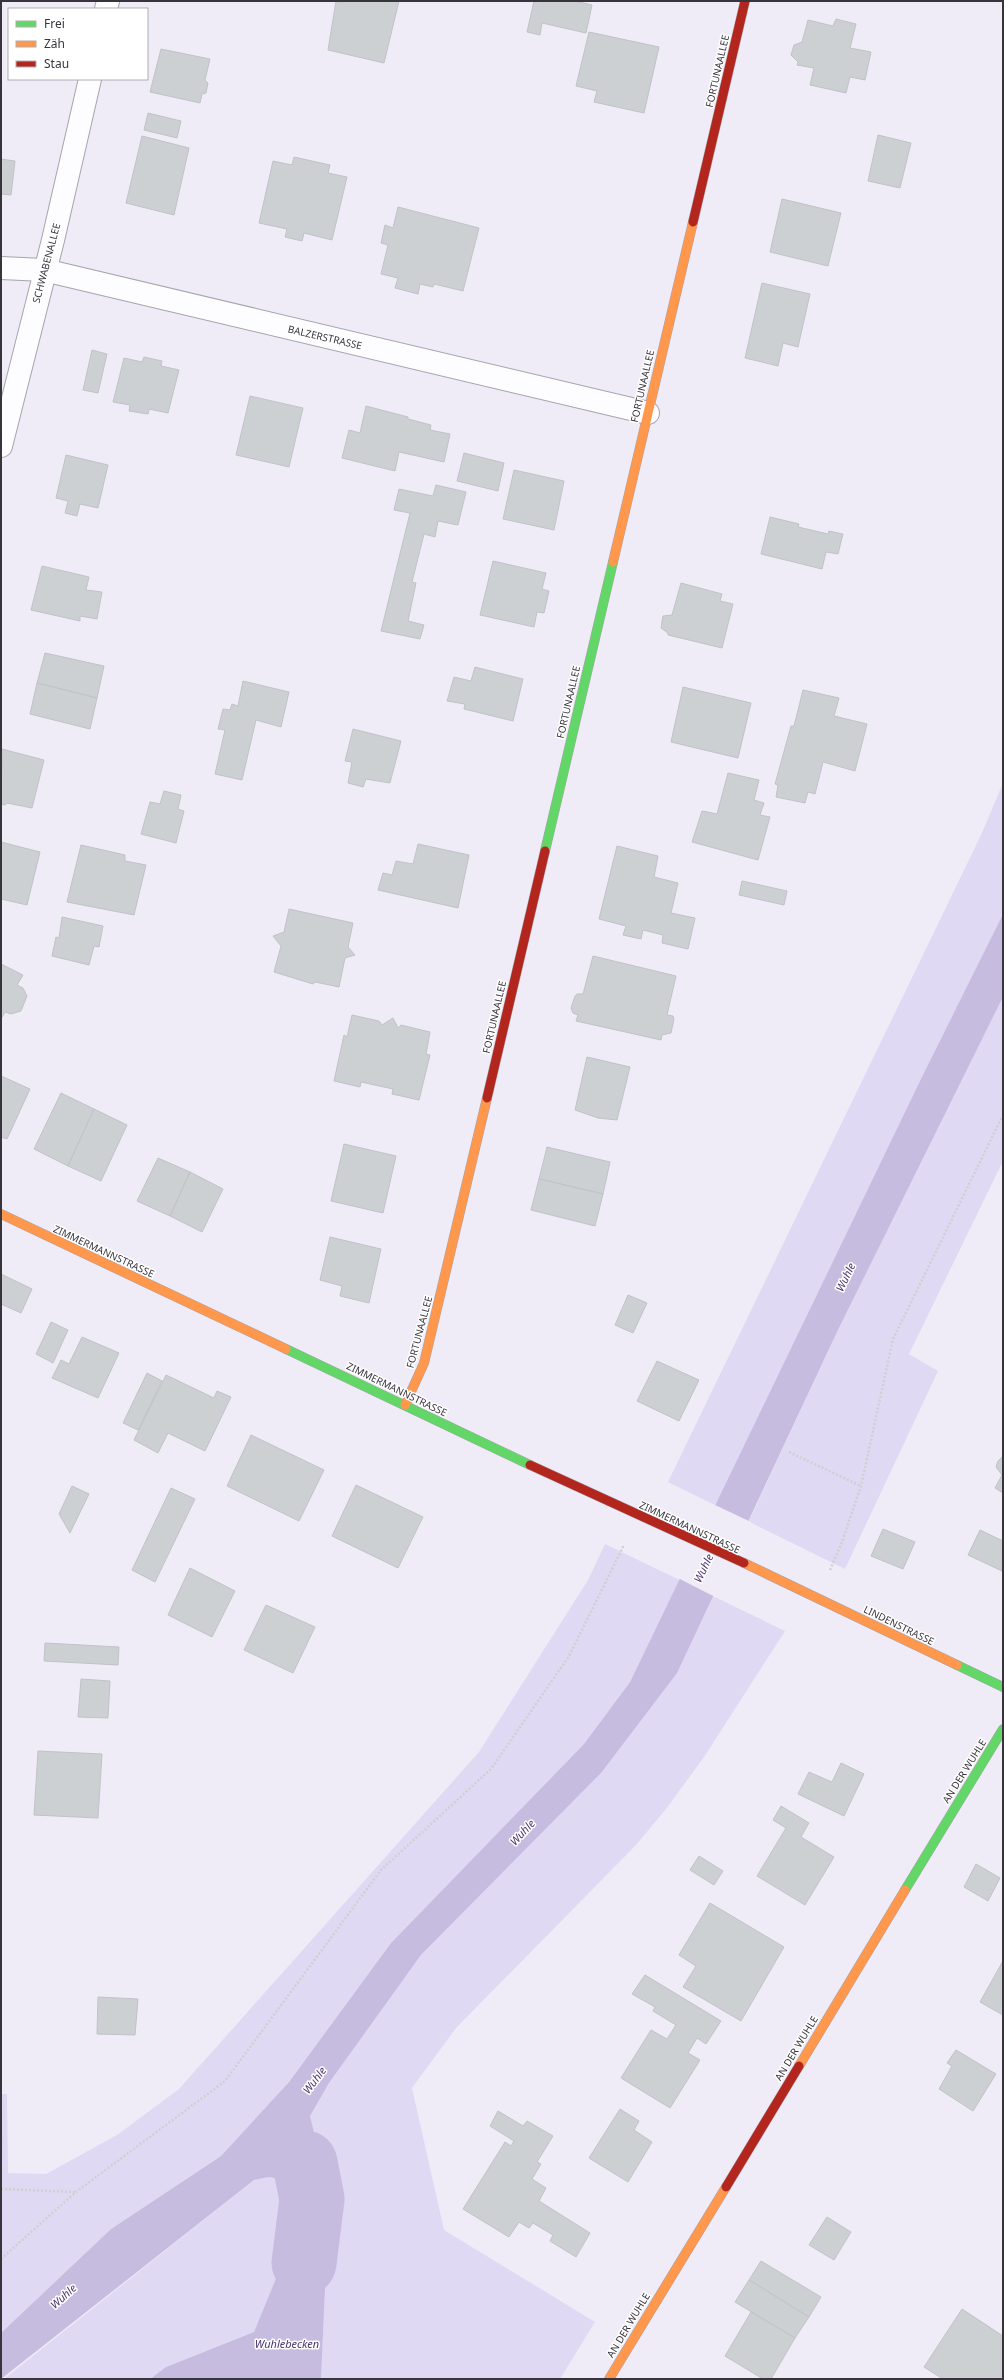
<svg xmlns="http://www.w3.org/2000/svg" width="1004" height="2380" font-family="'Noto Sans',sans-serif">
	<rect width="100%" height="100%" fill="#efecf7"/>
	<g fill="#e0d9f3">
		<path d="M 1003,783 L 1003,914 L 829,1270 L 749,1521 L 838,1330 L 1003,997 L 1003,1161 L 909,1354 L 938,1371 L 845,1569 L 668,1482 L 981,835 Z"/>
		<path d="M 605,1544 L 785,1631 L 704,1757 L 666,1809 L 636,1845 L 456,2028 L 412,2088 L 444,2230 L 595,2322 L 560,2379 L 321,2379 L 326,2268 L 284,2260 L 254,2332 L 166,2367 L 150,2379 L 4,2379 L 254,2180 L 269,2177 L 279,2179 L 294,2201 L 287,2248 L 323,2257 L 329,2193 L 310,2116 L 329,2083 L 421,1955 L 601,1773 L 679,1581 L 630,1682 L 584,1744 L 391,1943 L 289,2082 L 221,2156 L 111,2229 L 1,2333 L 1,2094 L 7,2094 L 8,2173 L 46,2174 L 117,2135 L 179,2089 L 479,1752 L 588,1580 Z"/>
	</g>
	<g fill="#c6bcdf">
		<path d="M 1003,914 L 1003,997 L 838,1330 L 677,1673 L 601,1773 L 421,1955 L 329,2083 L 310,2116 L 329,2193 L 323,2257 L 287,2248 L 294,2201 L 279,2179 L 269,2177 L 254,2180 L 1,2379 L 1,2333 L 111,2229 L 221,2156 L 289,2082 L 391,1943 L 584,1744 L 630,1682 L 921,1079 Z"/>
		<path d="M 284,2259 L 326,2268 L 321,2379 L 150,2379 L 166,2367 L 254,2332 Z"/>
	</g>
	<path fill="#efecf7" d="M 713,1504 L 751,1522 L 715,1597 L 678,1578 Z"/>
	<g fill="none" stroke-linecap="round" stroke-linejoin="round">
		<path stroke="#c6bcdf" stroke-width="65" d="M 304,2263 L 312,2199 L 305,2163"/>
	</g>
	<g fill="#cdd0d3" stroke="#c0c3c6">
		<path d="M 336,1 L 399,1 L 384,63 L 328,50 Z"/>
		<path d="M 534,1 L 575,1 L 592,5 L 586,33 L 542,23 L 540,35 L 527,32 Z"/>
		<path d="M 836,19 L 856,24 L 850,48 L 871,52 L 865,80 L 850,77 L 846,93 L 810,85 L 814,68 L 797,65 L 798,62 L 791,55 L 794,45 L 802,42 L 808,20 L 833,26 Z"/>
		<path d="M 589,32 L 659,47 L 644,113 L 594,102 L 597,91 L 576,86 Z"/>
		<path d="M 161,49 L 210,59 L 205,80 L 208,83 L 206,93 L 202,94 L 200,103 L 150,92 Z"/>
		<path d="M 148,113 L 181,121 L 177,138 L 144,130 Z"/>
		<path d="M 878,135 L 911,143 L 900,188 L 868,181 Z"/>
		<path d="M 142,136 L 189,148 L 174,215 L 126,203 Z"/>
		<path d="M 294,157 L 330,165 L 328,173 L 347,177 L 332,240 L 304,233 L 302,241 L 285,237 L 287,229 L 259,223 L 273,161 L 292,165 Z"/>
		<path d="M 1,159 L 15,161 L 11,195 L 1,194 Z"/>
		<path d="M 782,199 L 841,213 L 828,266 L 770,252 Z"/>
		<path d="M 398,207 L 479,228 L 463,291 L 434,284 L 433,287 L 420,284 L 418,294 L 395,288 L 398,278 L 381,274 L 388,245 L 381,243 L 385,225 L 393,228 Z"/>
		<path d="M 762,283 L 810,294 L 798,347 L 783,343 L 778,366 L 745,358 Z"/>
		<path d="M 92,350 L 107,354 L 98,393 L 83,390 Z"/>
		<path d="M 144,357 L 162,361 L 161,366 L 179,370 L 168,413 L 149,409 L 148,414 L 129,411 L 130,405 L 113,402 L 124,358 L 142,362 Z"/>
		<path d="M 250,396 L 303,408 L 289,467 L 236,455 Z"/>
		<path d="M 366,406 L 408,417 L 408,419 L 431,425 L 430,430 L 450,434 L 444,462 L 399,452 L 395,471 L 342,458 L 349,430 L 360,433 Z"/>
		<path d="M 464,453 L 504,463 L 498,491 L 457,481 Z"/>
		<path d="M 66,455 L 108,465 L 98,508 L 80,504 L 77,516 L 65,513 L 68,501 L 56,498 Z"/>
		<path d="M 514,470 L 564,481 L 554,530 L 503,519 Z"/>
		<path d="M 436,485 L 466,492 L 458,525 L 438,521 L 435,537 L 424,534 L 412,582 L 416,583 L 408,621 L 424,625 L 420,639 L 381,631 L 410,513 L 394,510 L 399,489 L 433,496 Z"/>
		<path d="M 770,517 L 799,524 L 798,527 L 828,534 L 829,531 L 843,534 L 838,554 L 826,552 L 822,569 L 761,554 Z"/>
		<path d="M 493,561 L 546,573 L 542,589 L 549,591 L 544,613 L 537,612 L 534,627 L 480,615 Z"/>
		<path d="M 42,566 L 89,577 L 86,590 L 102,592 L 97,619 L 80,616 L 80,621 L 31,610 Z"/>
		<path d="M 681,583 L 722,594 L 720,601 L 733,604 L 722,648 L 668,635 L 668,633 L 661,628 L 663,616 L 672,615 Z"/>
		<path d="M 45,653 L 104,666 L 97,698 L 37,683 Z"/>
		<path d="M 475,667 L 523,679 L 513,721 L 464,709 L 465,704 L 447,701 L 454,677 L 471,681 Z"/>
		<path d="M 243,681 L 289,692 L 281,727 L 256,720 L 242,780 L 215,774 L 225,730 L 218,729 L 223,709 L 230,710 L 232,704 L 238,706 Z"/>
		<path d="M 37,683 L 97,698 L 90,729 L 30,714 Z"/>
		<path d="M 683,687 L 751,703 L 738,758 L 671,742 Z"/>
		<path d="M 803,690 L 839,698 L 834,716 L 867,724 L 855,771 L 823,762 L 815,794 L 808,792 L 805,803 L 776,797 L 778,785 L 775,784 L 791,726 L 794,726 Z"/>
		<path d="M 353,729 L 401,741 L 390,783 L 366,779 L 363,787 L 348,783 L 352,762 L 345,761 Z"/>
		<path d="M 2,749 L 44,760 L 32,808 L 7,803 L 5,805 L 1,804 Z"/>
		<path d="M 728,773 L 759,780 L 754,800 L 764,803 L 760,815 L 770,817 L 758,860 L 692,842 L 702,811 L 717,814 Z"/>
		<path d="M 164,791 L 181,795 L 178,809 L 184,811 L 176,843 L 141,834 L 150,802 L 160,804 Z"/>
		<path d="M 1,842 L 40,852 L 27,905 L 1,899 Z"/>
		<path d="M 418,844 L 469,855 L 458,908 L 378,890 L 383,873 L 392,875 L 396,861 L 413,864 Z"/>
		<path d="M 81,845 L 125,855 L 125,861 L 146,865 L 134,915 L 67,902 Z"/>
		<path d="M 617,846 L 658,856 L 654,877 L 678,883 L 671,913 L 695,918 L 688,949 L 662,943 L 663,935 L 643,930 L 641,939 L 623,935 L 626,926 L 599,919 Z"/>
		<path d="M 742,881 L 787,891 L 784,905 L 739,895 Z"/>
		<path d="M 289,909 L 353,923 L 348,947 L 355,955 L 345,958 L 339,987 L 315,982 L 313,984 L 274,972 L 281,946 L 273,936 L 284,932 Z"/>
		<path d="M 62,917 L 103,926 L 99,947 L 94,946 L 89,965 L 52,956 L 56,937 L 59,938 Z"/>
		<path d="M 593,956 L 676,976 L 667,1015 L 673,1016 L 674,1019 L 671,1033 L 662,1035 L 661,1040 L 576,1021 L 578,1015 L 573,1013 L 571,1008 L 575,996 L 577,994 L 583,994 Z"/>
		<path d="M 1,964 L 23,975 L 17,985 L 23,988 L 27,996 L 21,1011 L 11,1014 L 5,1012 L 1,1019 Z"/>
		<path d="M 352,1015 L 379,1021 L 382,1025 L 393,1018 L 398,1028 L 401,1025 L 430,1032 L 426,1054 L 430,1055 L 419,1100 L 392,1094 L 393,1089 L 361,1082 L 360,1087 L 334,1081 L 344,1035 L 347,1037 Z"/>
		<path d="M 587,1057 L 630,1067 L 617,1120 L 598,1118 L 575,1110 Z"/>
		<path d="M 1,1076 L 30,1089 L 7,1139 L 1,1137 Z"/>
		<path d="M 61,1093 L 94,1109 L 68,1166 L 34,1149 Z"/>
		<path d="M 94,1109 L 127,1125 L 101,1181 L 68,1166 Z"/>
		<path d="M 344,1144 L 396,1156 L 383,1213 L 331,1201 Z"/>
		<path d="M 547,1147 L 610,1162 L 603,1194 L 539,1179 Z"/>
		<path d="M 158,1158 L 190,1172 L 170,1216 L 137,1201 Z"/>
		<path d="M 190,1172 L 223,1189 L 202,1232 L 170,1216 Z"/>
		<path d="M 539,1179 L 603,1194 L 595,1226 L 531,1210 Z"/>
		<path d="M 330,1237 L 381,1249 L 369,1303 L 340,1296 L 342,1286 L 320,1280 Z"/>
		<path d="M 1,1274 L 32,1289 L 21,1313 L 1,1304 Z"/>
		<path d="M 628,1295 L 647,1303 L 633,1333 L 615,1325 Z"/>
		<path d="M 51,1322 L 68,1330 L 53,1363 L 36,1354 Z"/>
		<path d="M 82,1337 L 119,1353 L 98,1398 L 52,1378 L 61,1360 L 69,1364 Z"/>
		<path d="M 657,1361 L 699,1380 L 679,1421 L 637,1401 Z"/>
		<path d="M 147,1373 L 162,1381 L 138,1430 L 123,1423 Z"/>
		<path d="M 166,1375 L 214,1398 L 217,1391 L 231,1397 L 205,1451 L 168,1433 L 158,1453 L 134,1440 Z"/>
		<path d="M 251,1435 L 324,1470 L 299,1521 L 227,1486 Z"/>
		<path d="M 1003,1456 L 1003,1493 L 995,1488 L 1002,1475 L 996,1467 L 998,1461 Z"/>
		<path d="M 356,1485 L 423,1517 L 398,1568 L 332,1536 Z"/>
		<path d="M 72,1486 L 89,1494 L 70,1533 L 59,1514 Z"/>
		<path d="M 171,1488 L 195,1499 L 155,1582 L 132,1570 Z"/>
		<path d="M 883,1529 L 915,1542 L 903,1569 L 871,1556 Z"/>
		<path d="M 980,1530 L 1003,1541 L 1002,1571 L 968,1555 Z"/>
		<path d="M 190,1568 L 235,1591 L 212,1637 L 168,1615 Z"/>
		<path d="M 266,1605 L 315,1627 L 293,1673 L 244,1650 Z"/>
		<path d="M 45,1643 L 119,1647 L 118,1665 L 44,1661 Z"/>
		<path d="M 81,1679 L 110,1681 L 108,1718 L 78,1717 Z"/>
		<path d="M 38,1751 L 102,1754 L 98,1818 L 34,1815 Z"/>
		<path d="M 841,1763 L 864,1774 L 844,1816 L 798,1794 L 809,1772 L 832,1782 Z"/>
		<path d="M 781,1806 L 809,1823 L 801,1837 L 834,1857 L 805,1905 L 757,1876 L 786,1828 L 773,1820 Z"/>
		<path d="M 699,1856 L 723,1871 L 714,1885 L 690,1870 Z"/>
		<path d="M 976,1864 L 1000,1878 L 988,1901 L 964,1887 Z"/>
		<path d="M 710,1903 L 784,1947 L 741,2021 L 683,1987 L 696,1966 L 679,1955 Z"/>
		<path d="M 1003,1961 L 1003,2015 L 980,2002 Z"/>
		<path d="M 645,1975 L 721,2021 L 706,2044 L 697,2038 L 688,2053 L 700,2060 L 670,2108 L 621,2078 L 651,2030 L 667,2039 L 676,2025 L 653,2011 L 655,2007 L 632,1994 Z"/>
		<path d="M 98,1997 L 138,1999 L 135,2035 L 97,2034 Z"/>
		<path d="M 956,2050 L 996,2074 L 973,2111 L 939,2089 L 952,2066 L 947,2063 Z"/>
		<path d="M 620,2109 L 639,2121 L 634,2130 L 652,2142 L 628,2182 L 589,2158 Z"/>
		<path d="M 498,2111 L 523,2126 L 527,2121 L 553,2136 L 537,2162 L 541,2164 L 532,2179 L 546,2188 L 539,2201 L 590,2233 L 576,2257 L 550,2241 L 553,2235 L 533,2223 L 529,2228 L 519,2222 L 509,2237 L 463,2209 L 505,2142 L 511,2146 L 514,2141 L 490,2126 Z"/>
		<path d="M 827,2217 L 851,2232 L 834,2260 L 809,2245 Z"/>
		<path d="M 761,2261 L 821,2297 L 809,2317 L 749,2280 Z"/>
		<path d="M 749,2280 L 809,2317 L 795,2338 L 735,2302 Z"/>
		<path d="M 962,2309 L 1003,2336 L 1003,2379 L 943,2379 L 924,2367 Z"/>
		<path d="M 751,2312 L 795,2338 L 771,2379 L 763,2379 L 725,2356 Z"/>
	</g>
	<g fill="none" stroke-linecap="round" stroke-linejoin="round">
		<defs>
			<g id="street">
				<path d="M 106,9 L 108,1"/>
				<path d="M 1,268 L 44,270 L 648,413"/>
				<path d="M 1,446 L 53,240 L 90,79"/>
			</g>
			<g id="fast">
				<path d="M 545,851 L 613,562"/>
				<path d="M 286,1349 L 530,1465"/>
				<path d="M 957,1665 L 1003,1687"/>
				<path d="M 905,1890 L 1003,1729"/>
			</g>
			<g id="slow">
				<path d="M 613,562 L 693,222"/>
				<path d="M 1,1214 L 286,1349"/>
				<path d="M 405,1405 L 424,1363 L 487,1098"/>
				<path d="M 744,1563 L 957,1665"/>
				<path d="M 799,2066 L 905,1890"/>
				<path d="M 609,2379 L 726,2187"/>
			</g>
			<g id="jam">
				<path d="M 693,222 L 745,1"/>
				<path d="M 487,1098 L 545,851"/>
				<path d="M 530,1465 L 744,1563"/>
				<path d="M 726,2187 L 799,2066"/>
			</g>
		</defs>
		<use href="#street" stroke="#a7a4ad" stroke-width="24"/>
		<use href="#fast" stroke="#a7a4ad" stroke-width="10"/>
		<use href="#slow" stroke="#a7a4ad" stroke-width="10"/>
		<use href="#jam" stroke="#a7a4ad" stroke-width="10"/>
		<g stroke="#d0cfd2" stroke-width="2.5" stroke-dasharray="2 2" stroke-linecap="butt">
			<path d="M 789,1452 L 861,1486"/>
			<path d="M 830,1570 L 842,1542 L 861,1486 L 893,1339 L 1003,1115"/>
			<path d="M 1,2189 L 76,2192"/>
			<path d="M 1,2259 L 76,2192 L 225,2081 L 381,1870 L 491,1769 L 569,1656 L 624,1545"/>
		</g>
		<use href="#street" stroke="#fdfcfe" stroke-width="22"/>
		<use href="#fast" stroke="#63d668" stroke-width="9"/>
		<use href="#slow" stroke="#ff974d" stroke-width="9"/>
		<use href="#jam" stroke="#b3261e" stroke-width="9"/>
	</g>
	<g text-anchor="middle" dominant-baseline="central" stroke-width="3" stroke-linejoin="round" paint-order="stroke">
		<g font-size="10" fill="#37343c" stroke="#fff">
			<text transform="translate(717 71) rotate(-77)">FORTUNAALLEE</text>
			<text transform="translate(46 263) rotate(-75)">SCHWABENALLEE</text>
			<text transform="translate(325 337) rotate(13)">BALZERSTRASSE</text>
			<text transform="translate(642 386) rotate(-77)">FORTUNAALLEE</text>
			<text transform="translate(568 702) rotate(-77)">FORTUNAALLEE</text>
			<text transform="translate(494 1017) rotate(-77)">FORTUNAALLEE</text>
			<text transform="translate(104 1251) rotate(25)">ZIMMERMANNSTRASSE</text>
			<text transform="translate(419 1332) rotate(-75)">FORTUNAALLEE</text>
			<text transform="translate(397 1389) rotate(26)">ZIMMERMANNSTRASSE</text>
			<text transform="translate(690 1527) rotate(25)">ZIMMERMANNSTRASSE</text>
			<text transform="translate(899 1625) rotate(26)">LINDENSTRASSE</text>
			<text transform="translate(964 1771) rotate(-58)">AN DER WUHLE</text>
			<text transform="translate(796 2048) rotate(-59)">AN DER WUHLE</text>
			<text transform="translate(628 2325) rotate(-59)">AN DER WUHLE</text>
		</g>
		<g font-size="11" font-style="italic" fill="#48336c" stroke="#fff">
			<text transform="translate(845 1277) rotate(-64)">Wuhle</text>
			<text transform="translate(703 1568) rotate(-64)">Wuhle</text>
			<text transform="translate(522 1832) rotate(-47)">Wuhle</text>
			<text transform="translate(314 2080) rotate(-53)">Wuhle</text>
			<text transform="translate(63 2296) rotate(-42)">Wuhle</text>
			<text x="287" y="2343">Wuhlebecken</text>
		</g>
	</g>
	<rect width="1004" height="2380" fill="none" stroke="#37343c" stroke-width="4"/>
	<rect x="8" y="8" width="140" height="72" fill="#ffffff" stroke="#afaeb1"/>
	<rect x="16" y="21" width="20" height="6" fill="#63d668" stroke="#afaeb1"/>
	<text x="44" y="28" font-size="12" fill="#37343c">Frei</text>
	<rect x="16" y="41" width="20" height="6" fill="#ff974d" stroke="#afaeb1"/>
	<text x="44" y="48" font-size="12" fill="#37343c">Zäh</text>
	<rect x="16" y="61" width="20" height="6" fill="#b3261e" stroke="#afaeb1"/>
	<text x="44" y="68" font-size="12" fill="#37343c">Stau</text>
</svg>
